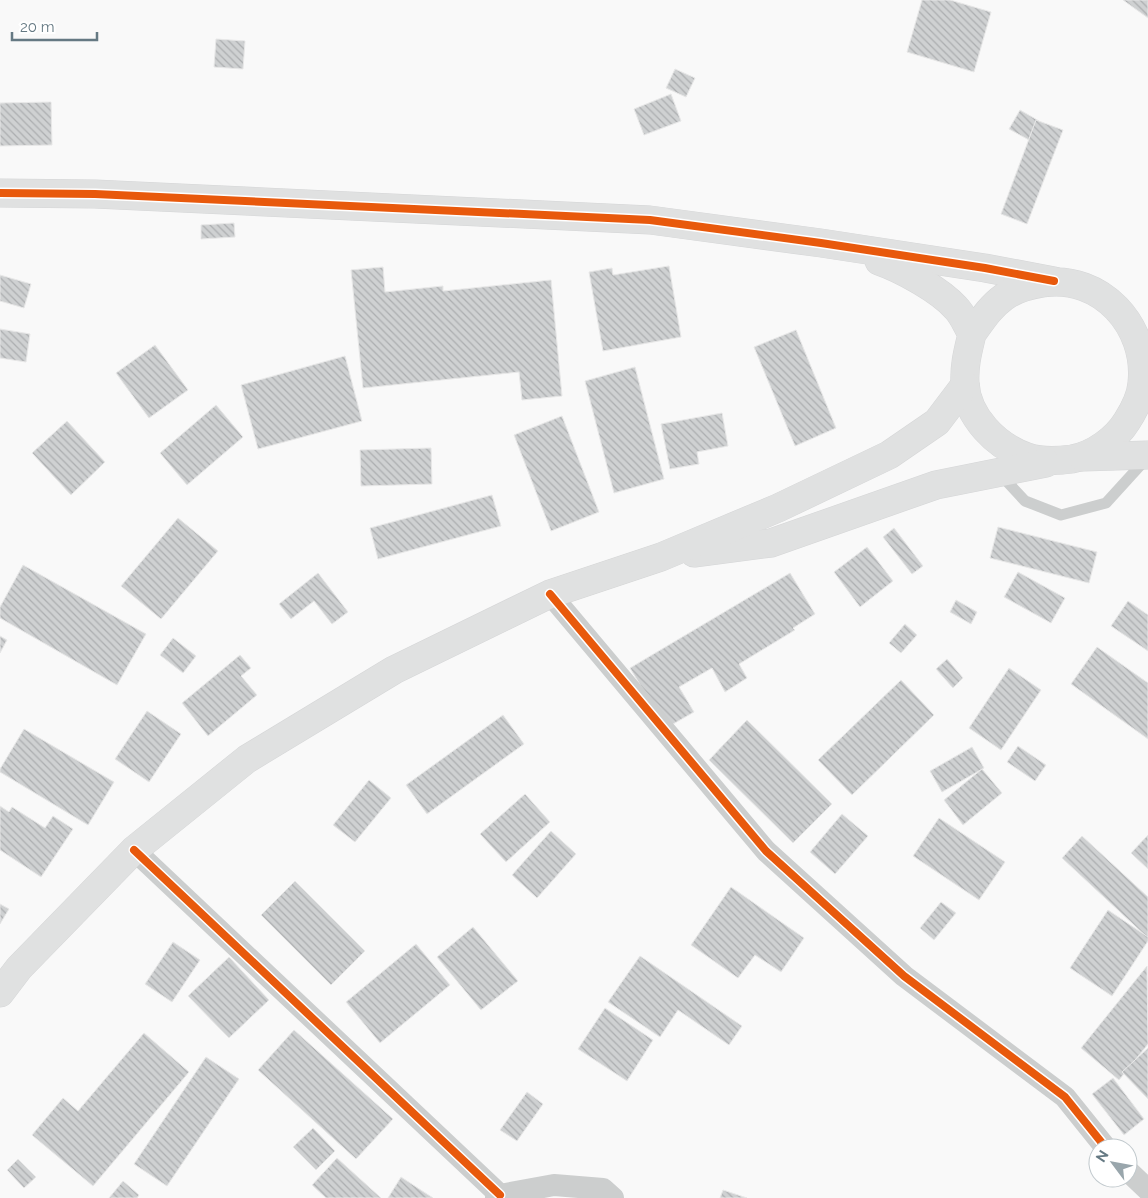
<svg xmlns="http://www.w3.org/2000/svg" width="1148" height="1198" font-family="Raleway,sans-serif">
	<defs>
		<pattern id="building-back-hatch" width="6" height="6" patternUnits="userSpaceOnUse" patternTransform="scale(1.25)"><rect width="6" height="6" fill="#cfd1d2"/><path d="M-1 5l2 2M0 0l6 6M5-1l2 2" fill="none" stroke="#acaeb0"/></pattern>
	</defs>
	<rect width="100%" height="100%" fill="#f9f9f9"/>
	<g fill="url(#building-back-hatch)" stroke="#e8e8e8">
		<path d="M 922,0 L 950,0 L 991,12 L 974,72 L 907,52 Z"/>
		<path d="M 1123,0 L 1148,0 L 1148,18 Z"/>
		<path d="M 216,39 L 245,41 L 243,69 L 214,67 Z"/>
		<path d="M 675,69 L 695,78 L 686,97 L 666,88 Z"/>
		<path d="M 671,94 L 681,121 L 644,135 L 634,109 Z"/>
		<path d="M 51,102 L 52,145 L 0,146 L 0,103 Z"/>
		<path d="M 1020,110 L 1039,121 L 1029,140 L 1009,129 Z"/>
		<path d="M 1036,120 L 1063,130 L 1027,224 L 1001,214 Z"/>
		<path d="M 234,223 L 235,237 L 201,239 L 201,225 Z"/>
		<path d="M 669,266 L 681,337 L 603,351 L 589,272 L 612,268 L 613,275 Z"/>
		<path d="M 383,267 L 385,292 L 443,286 L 443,291 L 551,280 L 562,396 L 522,400 L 519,372 L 363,388 L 351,270 Z"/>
		<path d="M 0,275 L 31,284 L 24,308 L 0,301 Z"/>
		<path d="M 0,329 L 30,334 L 26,362 L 0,358 Z"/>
		<path d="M 796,330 L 836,428 L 795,446 L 754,347 Z"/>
		<path d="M 155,345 L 188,390 L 149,418 L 116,373 Z"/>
		<path d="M 345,356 L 362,421 L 258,449 L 241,385 Z"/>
		<path d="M 635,367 L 664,479 L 614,493 L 585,381 Z"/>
		<path d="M 216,405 L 243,437 L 187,485 L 160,453 Z"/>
		<path d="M 722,413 L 728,446 L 697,452 L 699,464 L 670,469 L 661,424 Z"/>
		<path d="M 562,416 L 599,512 L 551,531 L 514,435 Z"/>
		<path d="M 67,421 L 105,462 L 71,495 L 32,453 Z"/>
		<path d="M 431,448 L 432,484 L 361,486 L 360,450 Z"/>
		<path d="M 492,495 L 501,526 L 378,559 L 370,528 Z"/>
		<path d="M 178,518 L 218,551 L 161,619 L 121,586 Z"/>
		<path d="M 998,527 L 1097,552 L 1089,583 L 990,558 Z"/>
		<path d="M 894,528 L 923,566 L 912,574 L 883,537 Z"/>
		<path d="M 867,547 L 893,581 L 860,607 L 834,572 Z"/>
		<path d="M 23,565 L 146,634 L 117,685 L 0,618 L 0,607 Z"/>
		<path d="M 1018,572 L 1065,598 L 1051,623 L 1004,597 Z"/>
		<path d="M 318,573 L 348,612 L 332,624 L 314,601 L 291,619 L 279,604 Z"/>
		<path d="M 790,573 L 815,614 L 793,628 L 795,630 L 739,664 L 747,678 L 725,692 L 712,668 L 679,687 L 694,712 L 666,728 L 630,668 Z"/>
		<path d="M 956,600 L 977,612 L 971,624 L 950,612 Z"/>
		<path d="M 1128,601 L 1148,615 L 1148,651 L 1111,626 Z"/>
		<path d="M 905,624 L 917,635 L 901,653 L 889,643 Z"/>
		<path d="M 0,636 L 7,640 L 0,653 Z"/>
		<path d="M 173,638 L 196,656 L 183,673 L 160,655 Z"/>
		<path d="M 1097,647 L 1148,683 L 1148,739 L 1071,684 Z"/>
		<path d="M 240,655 L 251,668 L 241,676 L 257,695 L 208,736 L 182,703 Z"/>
		<path d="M 947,659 L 963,678 L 953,688 L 936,669 Z"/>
		<path d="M 1009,668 L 1041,690 L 1001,750 L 969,728 Z"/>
		<path d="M 901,680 L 934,715 L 852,795 L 818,760 Z"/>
		<path d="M 147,711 L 181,734 L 149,782 L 115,759 Z"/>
		<path d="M 503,715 L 524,744 L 427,814 L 406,785 Z"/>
		<path d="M 747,720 L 832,804 L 793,843 L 709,760 Z"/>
		<path d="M 24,729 L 114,782 L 88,825 L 0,772 L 0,769 Z"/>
		<path d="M 1018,746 L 1046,765 L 1035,781 L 1007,762 Z"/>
		<path d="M 972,747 L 984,768 L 942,792 L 930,771 Z"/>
		<path d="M 982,769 L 1002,793 L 963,825 L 944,800 Z"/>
		<path d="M 369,780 L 391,798 L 355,842 L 333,825 Z"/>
		<path d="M 525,794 L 550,822 L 506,862 L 480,834 Z"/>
		<path d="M 0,806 L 9,812 L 12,807 L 45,828 L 53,816 L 73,829 L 41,877 L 0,850 Z"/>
		<path d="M 842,814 L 868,836 L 835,874 L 810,852 Z"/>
		<path d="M 939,818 L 1005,862 L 979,900 L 913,856 Z"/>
		<path d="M 551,831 L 576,854 L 537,898 L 512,875 Z"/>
		<path d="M 1148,835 L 1148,869 L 1131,853 Z"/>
		<path d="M 1082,836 L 1148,897 L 1148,938 L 1062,858 Z"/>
		<path d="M 295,881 L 365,951 L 331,985 L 261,915 Z"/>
		<path d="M 731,887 L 804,938 L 781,972 L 755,955 L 738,978 L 691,945 Z"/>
		<path d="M 941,902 L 956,913 L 934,940 L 920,928 Z"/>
		<path d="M 0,904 L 9,909 L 0,924 Z"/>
		<path d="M 1108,910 L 1148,937 L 1148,941 L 1112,996 L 1070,968 Z"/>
		<path d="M 473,927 L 518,981 L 481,1010 L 437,957 Z"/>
		<path d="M 173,942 L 200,960 L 172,1002 L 145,984 Z"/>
		<path d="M 416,944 L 450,985 L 380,1043 L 346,1002 Z"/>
		<path d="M 640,956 L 742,1026 L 729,1045 L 678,1010 L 660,1037 L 608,1002 Z"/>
		<path d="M 229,957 L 269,1000 L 229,1038 L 188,996 Z"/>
		<path d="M 1147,966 L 1148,1044 L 1119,1080 L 1081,1048 Z"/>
		<path d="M 605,1008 L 653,1040 L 627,1081 L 578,1049 Z"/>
		<path d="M 294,1030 L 393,1119 L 356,1159 L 258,1070 Z"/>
		<path d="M 144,1033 L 189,1072 L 93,1186 L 32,1135 L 63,1098 L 78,1111 Z"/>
		<path d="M 1148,1048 L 1148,1099 L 1122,1072 Z"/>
		<path d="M 206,1057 L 239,1079 L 167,1186 L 134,1164 Z"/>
		<path d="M 1113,1078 L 1144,1119 L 1124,1135 L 1092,1094 Z"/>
		<path d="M 527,1092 L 543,1104 L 517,1141 L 500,1130 Z"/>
		<path d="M 313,1128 L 335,1151 L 316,1170 L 293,1147 Z"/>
		<path d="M 337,1158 L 381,1198 L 326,1198 L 312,1185 Z"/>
		<path d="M 18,1159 L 36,1177 L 24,1188 L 7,1170 Z"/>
		<path d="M 401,1177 L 433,1198 L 388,1198 Z"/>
		<path d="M 123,1181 L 139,1195 L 137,1198 L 109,1198 Z"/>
		<path d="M 723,1190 L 747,1198 L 720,1198 Z"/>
	</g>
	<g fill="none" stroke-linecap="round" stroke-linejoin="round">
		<defs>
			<g id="secondary">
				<path d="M 0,193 L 95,194 L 650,220 L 821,243 L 985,268 L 1054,281"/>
				<path d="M 879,261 C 902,269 940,290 956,308 C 963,315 967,326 972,334 C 968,351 964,365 965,383 C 967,417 996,446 1027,457 C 1042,462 1057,461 1072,459 C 1094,455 1116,439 1127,421 C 1134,410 1141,397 1142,383 C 1148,326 1101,274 1043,283 C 1030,285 1015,289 1004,297 C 990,307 982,320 972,334"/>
				<path d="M 1083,457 L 1148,455"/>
				<path d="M 694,553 L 771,543 L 936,485 L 1046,463"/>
				<path d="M 0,993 L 19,968 L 134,850 L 247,759 L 394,670 L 550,594 L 661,557 L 778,508 L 889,455 L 937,422 L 965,385"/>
			</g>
		</defs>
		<use href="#secondary" stroke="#d5d6d7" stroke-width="29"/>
		<path stroke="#cccece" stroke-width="11" d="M 1000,474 L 1025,501 L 1061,515 L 1106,503 L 1147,458"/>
		<g stroke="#cccece" stroke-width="22">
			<path d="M 550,594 L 766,851 L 904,976 L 1065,1097 L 1106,1148"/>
			<path d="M 134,850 L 500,1195"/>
			<path d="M 1128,1171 L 1148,1190"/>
			<path d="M 496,1198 L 500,1195 L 554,1185 L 603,1189 L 613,1198"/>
		</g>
		<use href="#secondary" stroke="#e0e1e1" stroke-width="28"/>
		<defs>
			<g id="cycleway">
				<path d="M 0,193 L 95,194 L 650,220 L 821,243 L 985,268 L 1054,281"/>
				<path d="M 550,594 L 766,851 L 904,976 L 1065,1097 L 1106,1148"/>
				<path d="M 134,850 L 500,1195"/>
			</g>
		</defs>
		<use href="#cycleway" stroke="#fff" stroke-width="11"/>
		<use href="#cycleway" stroke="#e8590c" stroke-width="8"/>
	</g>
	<g transform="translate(1113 1163) rotate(302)"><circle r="24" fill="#ffffff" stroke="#c1c9cd"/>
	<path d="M0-4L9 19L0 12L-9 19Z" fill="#99a6ac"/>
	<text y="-8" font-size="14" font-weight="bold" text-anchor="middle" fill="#657983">N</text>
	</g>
	<path d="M12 32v8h85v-8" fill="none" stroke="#657983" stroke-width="2.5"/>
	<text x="20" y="32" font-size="15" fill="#657983" stroke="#ffffff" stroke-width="4" paint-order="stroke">20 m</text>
</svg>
